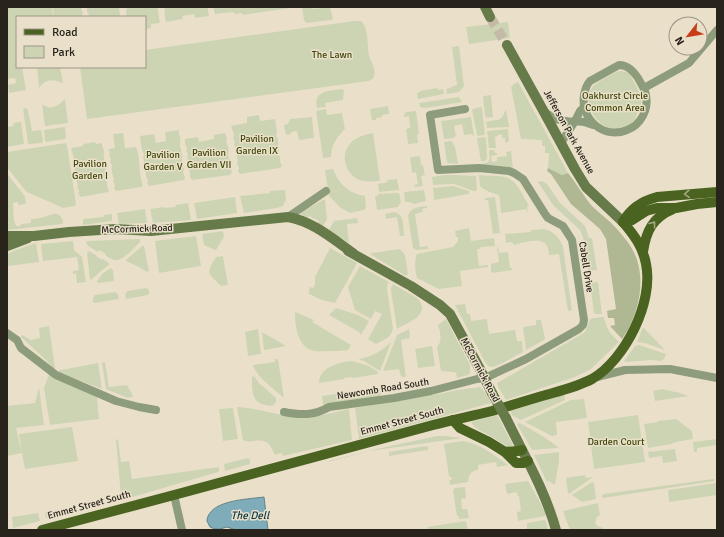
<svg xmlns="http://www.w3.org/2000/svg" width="724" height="537" font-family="Signika,sans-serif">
	<rect width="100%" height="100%" fill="#eae0ca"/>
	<g fill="#cdd4b4">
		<path d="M 7,7 L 52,7 L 53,14 L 54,13 L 53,7 L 82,7 L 81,9 L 83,12 L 82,15 L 83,17 L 54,17 L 53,14 L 53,17 L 17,17 L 17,67 L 22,67 L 26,90 L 9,93 L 8,85 L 16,83 L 15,78 L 7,79 Z"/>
		<path d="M 87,7 L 120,7 L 119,10 L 120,14 L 120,17 L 88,17 L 89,14 L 87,12 Z"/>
		<path d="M 125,7 L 157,7 L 158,9 L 158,11 C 159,15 159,19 160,23 L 151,24 L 151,28 L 145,29 L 145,17 L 126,17 L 127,16 L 126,12 L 127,9 Z"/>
		<path d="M 164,7 L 208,7 L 208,11 L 209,16 L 195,18 L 194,14 L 182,16 L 183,19 L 166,22 C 165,18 164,12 165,9 Z"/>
		<path d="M 213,7 L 297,7 L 242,15 L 242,13 L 235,14 L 234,12 L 215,14 Z"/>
		<path d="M 302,7 L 312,7 L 313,9 L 330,7 L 333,19 L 331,20 L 306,23 L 304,20 Z"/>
		<path d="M 354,21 L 361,21 C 370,29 366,47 370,58 C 372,64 376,70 374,77 C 373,79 372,79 369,81 L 87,119 L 80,67 L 145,67 L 145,50 Z"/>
		<path d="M 508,22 L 510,38 L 469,44 L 466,27 Z"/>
		<path d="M 459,46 L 464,86 L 459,92 L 447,94 L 446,89 L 451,88 L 451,87 L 457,85 L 452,47 Z"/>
		<path d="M 37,67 L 60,67 L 63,83 C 53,80 47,77 39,88 Z"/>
		<path d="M 621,71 L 627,72 L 630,74 C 633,81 638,89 641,96 C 643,102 640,108 637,114 C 634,122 631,125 622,127 C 620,128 618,129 616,129 C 600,131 581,103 591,89 C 595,82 610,76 616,72 Z"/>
		<path d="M 518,82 L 568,173 L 562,175 L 548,168 L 549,153 L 545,153 L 545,146 L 542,146 L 542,140 L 521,139 L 511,87 L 514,84 Z"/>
		<path d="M 437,88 L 438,90 L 443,89 L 444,94 L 418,99 L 417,93 L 420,92 L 420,91 Z"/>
		<path d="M 342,89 L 344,90 L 343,100 L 325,103 L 326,107 L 317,108 C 313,90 329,91 342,89 Z"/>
		<path d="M 491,95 L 493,117 L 487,118 L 485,116 L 483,97 L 484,96 Z"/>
		<path d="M 459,97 L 462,102 L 426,108 L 420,107 L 419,103 Z"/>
		<path d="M 65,99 L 68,123 L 45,126 L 42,104 C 51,111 58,106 65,99 Z"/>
		<path d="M 388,106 L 389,114 L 382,115 L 382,117 L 376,118 L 376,120 L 372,120 L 370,109 Z"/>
		<path d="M 481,107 L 482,108 L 485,134 L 484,135 L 478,136 L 477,135 L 472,110 L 473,109 Z"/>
		<path d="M 26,108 L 28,110 L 32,131 L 41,130 L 43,141 L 42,143 L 29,144 L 28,143 L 23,109 Z"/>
		<path d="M 326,109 L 327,115 L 342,113 L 345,129 C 337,137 331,145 331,157 L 323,158 L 316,111 Z"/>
		<path d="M 506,109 L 509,127 L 487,128 L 486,122 C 498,118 500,124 506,109 Z"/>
		<path d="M 416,111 L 419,134 L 417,134 L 418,143 L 408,144 L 406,129 L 410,128 L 409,116 L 404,117 L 404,115 L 406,112 Z"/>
		<path d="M 259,115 L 260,121 L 275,119 C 275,120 277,131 277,132 L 276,135 C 280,141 277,146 279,151 L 278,154 L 280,157 L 280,161 L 282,166 L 280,168 L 240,174 L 238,171 L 239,168 L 237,164 C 239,158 235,153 236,148 L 234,145 L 235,142 L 233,138 L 234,135 L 231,126 L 247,123 L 247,117 Z"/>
		<path d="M 312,117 L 314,138 L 299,140 L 297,131 L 291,132 L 291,134 L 286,135 L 284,125 L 288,124 L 290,119 Z"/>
		<path d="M 471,117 L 474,136 L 473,136 L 472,134 L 464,135 L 462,124 L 454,126 L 456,136 L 454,137 L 454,138 L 444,139 L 441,121 Z"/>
		<path d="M 21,122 L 24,144 L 7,147 L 7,127 L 14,126 L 13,123 Z"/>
		<path d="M 65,127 L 66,138 L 65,139 L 46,142 L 45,141 L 44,130 Z"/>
		<path d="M 508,129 L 509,141 L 505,143 L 505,138 L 502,138 L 502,134 L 498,135 L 497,136 L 495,137 L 496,148 L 489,148 L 487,131 Z"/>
		<path d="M 179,130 C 178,132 179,134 180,137 C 181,140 180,143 180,146 C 181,151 183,155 182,159 L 183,163 L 182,166 L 184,169 L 183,173 L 185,178 L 184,180 L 149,186 L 147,183 L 148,180 L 146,176 L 146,174 C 145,169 144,165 144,160 L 143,157 L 144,154 L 142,150 L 142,148 L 141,145 L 140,136 L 154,134 L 156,143 L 166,141 L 165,132 Z"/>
		<path d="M 123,133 L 125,148 L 136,147 C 141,159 138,172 143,185 L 141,187 L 116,191 L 114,188 L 115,185 L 113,181 L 114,179 C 112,174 111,169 112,165 L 110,162 L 111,159 L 109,155 L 110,153 L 108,149 L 115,148 L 113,134 Z"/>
		<path d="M 225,133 L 227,139 L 226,142 C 228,145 228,148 229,151 L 228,154 L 229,158 L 230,167 L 232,172 L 230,175 L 192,180 L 190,177 L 190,174 L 189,170 C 190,164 186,159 188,154 L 186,151 L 187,148 L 185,144 L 185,139 L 198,137 L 199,142 L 214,139 L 214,135 Z"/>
		<path d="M 373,133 L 380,181 C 375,181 369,182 364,181 C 348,179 339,158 349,145 C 355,137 364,135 373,133 Z"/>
		<path d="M 484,137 L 486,138 L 487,158 L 485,161 L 481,161 L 477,139 L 478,138 Z"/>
		<path d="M 452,141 L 453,144 L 455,147 L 458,163 L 457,164 L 448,163 L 447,162 L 444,142 Z"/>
		<path d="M 95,142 L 96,144 L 102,143 C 102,148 104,148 104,152 C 104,154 103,155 104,158 C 103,163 107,168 105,173 L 106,177 L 106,180 L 107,183 L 107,186 L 109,191 L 108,192 L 81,197 L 78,194 L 79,191 L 77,187 L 78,185 C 76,179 74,171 75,165 L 73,161 L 74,159 L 71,148 L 83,146 L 83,144 Z"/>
		<path d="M 66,143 L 67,145 L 76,204 L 75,206 L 63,208 L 61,207 L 27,192 L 24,189 L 7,167 L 7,152 Z"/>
		<path d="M 490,150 L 494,150 L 495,153 L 497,153 L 497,155 L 491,156 L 492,162 L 497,161 L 497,157 L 507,156 L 506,152 L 511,151 L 513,168 L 504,166 L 481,165 L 480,164 C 491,163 490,160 489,151 Z"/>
		<path d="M 420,156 L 421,165 L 423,165 L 425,175 L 421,176 L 423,186 L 416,187 L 414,186 L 414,185 L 418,184 L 416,172 L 412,173 L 410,157 Z"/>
		<path d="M 333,169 C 338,183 349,194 365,196 L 366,208 L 364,210 L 350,213 L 341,208 L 329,196 L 325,170 Z"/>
		<path d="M 7,174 L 24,195 L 25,197 L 26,204 L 18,205 L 18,202 L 13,203 L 14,220 L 16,226 L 20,226 L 21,224 L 31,223 L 31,219 C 35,219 40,218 44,217 C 53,214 60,210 63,222 L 62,224 L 7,230 Z"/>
		<path d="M 444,175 L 456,175 L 476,176 L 477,189 L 476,191 L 473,191 L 454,184 L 433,185 L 432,177 Z"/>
		<path d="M 479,175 C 487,176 497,175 505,177 C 517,180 523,196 529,206 L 527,206 L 528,213 L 526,209 L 501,213 L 500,200 L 499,195 C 492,193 485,191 480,186 Z"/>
		<path d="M 397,179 L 399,190 L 379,192 L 378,184 L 388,182 L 387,180 Z"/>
		<path d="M 542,181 L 547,184 L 560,203 L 585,226 L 589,238 L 592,238 L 597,270 L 588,271 L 583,237 L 580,230 L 553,205 L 538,182 Z"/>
		<path d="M 453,186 L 469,191 L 469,194 L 434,200 L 433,188 Z"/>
		<path d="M 285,190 L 286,199 L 283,206 L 277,208 L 244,213 L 240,196 L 270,193 L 270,191 Z"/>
		<path d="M 424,190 L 426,201 L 414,204 L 410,202 L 405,202 L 404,192 Z"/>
		<path d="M 399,193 L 401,202 L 398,207 L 377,210 L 375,196 L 378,196 L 378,194 Z"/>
		<path d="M 235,197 L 237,213 L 197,219 L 194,203 Z"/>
		<path d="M 495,197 L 500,233 L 493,234 L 488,200 L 485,200 L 485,198 Z"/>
		<path d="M 325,199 L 327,219 L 323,226 L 318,223 L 319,221 L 309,216 L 307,218 L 301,214 L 301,213 L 303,211 Z"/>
		<path d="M 188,203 L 191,220 L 153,223 L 150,209 L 164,207 L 165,208 L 175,207 L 176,205 Z"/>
		<path d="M 427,206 L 427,208 L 422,209 L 423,212 L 415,214 L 420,247 L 428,246 L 428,249 L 416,250 L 413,248 L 408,216 C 410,207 419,207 427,206 Z"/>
		<path d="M 145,209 L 147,223 L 119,224 L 117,213 Z"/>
		<path d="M 394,212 C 405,214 403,227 404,236 L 400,236 L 397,217 L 386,219 L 385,214 Z"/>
		<path d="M 112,214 L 112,220 L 111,221 L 83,225 L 83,219 L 103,217 L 104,215 Z"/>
		<path d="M 357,218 L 358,223 L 347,224 L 349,243 L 329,230 L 334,221 Z"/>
		<path d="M 469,228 L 471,241 L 494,238 L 495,246 L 481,247 L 480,249 L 477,249 L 479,266 L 488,265 L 488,267 L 460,271 L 462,286 L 439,289 L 417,278 C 415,272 414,260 417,254 L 453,247 L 458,241 L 458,237 L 456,237 L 455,231 Z"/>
		<path d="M 544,229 C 554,231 560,238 563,247 L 572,310 L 568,311 L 559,254 L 549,255 C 549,252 548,248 547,246 C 542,236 522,243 514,245 L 512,242 L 506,243 L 505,234 L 531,232 L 531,230 Z"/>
		<path d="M 223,231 L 224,237 L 216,250 L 215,250 L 204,245 L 202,234 Z"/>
		<path d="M 196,236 L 201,266 L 159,273 L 155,241 Z"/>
		<path d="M 140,239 L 140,242 C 135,247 122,262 114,260 C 111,259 108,257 105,255 L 106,254 L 99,250 L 98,252 L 88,246 L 86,242 L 87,241 Z"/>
		<path d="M 73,241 L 74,250 L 82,257 L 86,282 L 77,283 L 76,273 L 73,274 L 73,271 L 79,270 L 77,257 L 43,261 L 41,244 Z"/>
		<path d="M 36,243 L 39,262 L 8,266 L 8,268 L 7,268 L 7,254 L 16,250 Z"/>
		<path d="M 142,246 L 144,246 L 149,271 L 147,272 L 139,267 L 126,261 L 126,260 Z"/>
		<path d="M 497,247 L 498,247 L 499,253 L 508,252 L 510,268 L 512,268 L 512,270 L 493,273 L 493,272 L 491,272 L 491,264 L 499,262 Z"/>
		<path d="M 330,248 L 357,263 L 355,267 L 335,303 L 322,300 L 309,294 L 309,290 L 310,287 L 313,288 C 316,285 315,281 315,277 Z"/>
		<path d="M 400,249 L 405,255 L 408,274 L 406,276 L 370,254 L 372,253 Z"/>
		<path d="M 89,251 L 97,256 L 97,257 L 103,260 L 103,259 L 109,263 L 109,265 L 102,270 L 91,280 L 90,279 L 87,253 Z"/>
		<path d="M 223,256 L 228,285 L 221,286 C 207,272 206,274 216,257 Z"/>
		<path d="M 360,266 L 389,282 L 387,285 L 387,289 L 393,328 C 392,337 384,340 376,344 L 368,339 L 382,314 L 375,311 L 371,319 L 355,310 L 348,287 Z"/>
		<path d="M 111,268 L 113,270 L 114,281 L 98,283 L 97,282 L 97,281 L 103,273 Z"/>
		<path d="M 598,282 L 602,314 L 596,314 L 594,313 L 590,283 Z"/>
		<path d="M 393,284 L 417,298 C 420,301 421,303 422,307 C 422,319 406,323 397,329 L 391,291 L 391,288 Z"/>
		<path d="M 147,288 L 149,290 L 149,294 L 148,295 L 126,299 L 125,293 L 127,293 L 127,291 Z"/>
		<path d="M 116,292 L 117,294 L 118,294 L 119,299 L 94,303 L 93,302 L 93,298 L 95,295 Z"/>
		<path d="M 465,304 L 467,314 L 470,314 L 471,321 L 487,319 L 489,334 L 515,330 L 517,341 L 522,341 L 523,352 C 516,355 500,366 493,367 C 489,367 487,365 485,362 L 455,305 Z"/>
		<path d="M 336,308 L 358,315 L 369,321 L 361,335 L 359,332 L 329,315 Z"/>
		<path d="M 295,312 L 314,320 L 312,322 L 351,345 L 348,350 C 342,351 336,351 330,351 C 325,351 319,352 314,351 C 297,347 295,326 295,312 Z"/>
		<path d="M 604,317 C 606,328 611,335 619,342 L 591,369 L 575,377 L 506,400 L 498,387 L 497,383 L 582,334 L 585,332 L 590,319 L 593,318 Z"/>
		<path d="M 446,319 L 470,365 L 470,373 L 468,375 L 457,378 L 456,373 L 454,372 L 441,371 L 437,347 C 443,341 440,332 438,325 Z"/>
		<path d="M 536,320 L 541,320 L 545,338 L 544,340 L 526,350 L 523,327 L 536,325 Z"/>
		<path d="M 49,326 L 55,368 L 53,368 L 45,359 L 21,337 L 22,335 L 31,340 L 40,338 L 39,328 Z"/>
		<path d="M 643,327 L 665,350 L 645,343 L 637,342 Z"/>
		<path d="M 258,329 L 261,354 L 248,356 L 245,332 Z"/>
		<path d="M 409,329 L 410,338 L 401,340 L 406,377 L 402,377 L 400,374 L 399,369 L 383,371 L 397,335 Z"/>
		<path d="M 262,332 L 286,346 L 264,350 Z"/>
		<path d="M 391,342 L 380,371 L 364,361 L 358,359 C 370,358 383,350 391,342 Z"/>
		<path d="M 639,345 L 666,354 L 664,359 L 661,361 L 652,360 L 625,362 L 624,361 L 635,346 Z"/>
		<path d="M 432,346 L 435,366 L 418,368 L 415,349 Z"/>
		<path d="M 275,359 L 278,359 L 284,398 C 275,390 256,377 253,365 L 275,362 Z"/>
		<path d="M 352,361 L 369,366 L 378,372 L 378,374 L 353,378 L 352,377 L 344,378 L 344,379 L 319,383 C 319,367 340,362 352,361 Z"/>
		<path d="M 105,362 L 109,387 L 127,385 L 132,394 L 133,397 L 128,398 L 108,390 L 106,389 L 102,363 Z"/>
		<path d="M 98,363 L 102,389 L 60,373 L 59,372 L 59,370 L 61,370 Z"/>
		<path d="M 49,374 L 97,397 L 99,419 L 50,425 L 44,388 Z"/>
		<path d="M 254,376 L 259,383 L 276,398 L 276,401 L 274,405 C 271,406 268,406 265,405 C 251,402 252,389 252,377 Z"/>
		<path d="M 39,387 L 44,425 L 16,428 L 22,453 L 19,434 L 72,427 L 78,461 L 25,469 L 22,453 L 7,456 L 7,406 L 35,403 Z"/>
		<path d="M 480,387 L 485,392 L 491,403 L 359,439 L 355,408 L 444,393 L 457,390 Z"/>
		<path d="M 380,388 L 381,397 L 323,405 L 322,396 Z"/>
		<path d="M 662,389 L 680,393 L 689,396 L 655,401 L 653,391 Z"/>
		<path d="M 564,394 L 565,400 L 521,420 L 513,416 L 510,411 Z"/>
		<path d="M 584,399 L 587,418 L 556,422 L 557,435 L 552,436 L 525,422 L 571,400 Z"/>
		<path d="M 237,407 C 256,408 274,414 293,417 C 311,419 331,413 349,409 L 352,440 L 283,456 L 281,453 L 275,455 C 269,442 267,439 253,441 C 249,442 247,442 243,440 Z"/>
		<path d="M 233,408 L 238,439 L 223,441 L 219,409 Z"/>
		<path d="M 497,415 L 513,445 C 511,447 510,448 508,447 C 503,445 498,440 494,438 C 486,433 475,430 471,422 Z"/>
		<path d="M 638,415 L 645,462 L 594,469 L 588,422 Z"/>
		<path d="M 676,419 L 692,431 L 693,439 L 676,442 L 671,444 L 648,448 L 644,424 L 658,422 L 658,421 Z"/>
		<path d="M 520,423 L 544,437 L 558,447 L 558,448 L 532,450 L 517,424 Z"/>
		<path d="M 437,436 L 445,436 L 462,438 L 369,451 L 329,462 L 329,461 L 372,450 Z"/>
		<path d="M 118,439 L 121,462 L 129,461 L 132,479 L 219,467 L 219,471 L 218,472 L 129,498 L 129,495 L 121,497 L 116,440 Z"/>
		<path d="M 717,439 L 717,445 L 697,448 L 697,452 L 694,452 L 693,442 Z"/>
		<path d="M 463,441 C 481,444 494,455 508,465 L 497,467 L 496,462 L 478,465 L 478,470 C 470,471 469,475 468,482 L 450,485 L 449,481 L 452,479 L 452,478 L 449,476 L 444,444 Z"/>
		<path d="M 426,446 L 428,447 L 428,450 L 389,456 L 389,452 Z"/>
		<path d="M 675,449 L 677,461 L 663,463 L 662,456 L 649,458 L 648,452 Z"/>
		<path d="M 559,452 L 559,461 L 555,485 L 549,481 L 547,482 L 534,455 Z"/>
		<path d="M 248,458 L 250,460 L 250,464 L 225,471 L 224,464 Z"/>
		<path d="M 585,475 L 586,478 L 593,477 L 569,494 L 568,493 L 566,478 Z"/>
		<path d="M 713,479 L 714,479 L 714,481 L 603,498 L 602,497 L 602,495 L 604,494 Z"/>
		<path d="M 528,481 L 546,513 L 545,516 L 518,521 L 517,512 L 521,511 L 519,496 L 518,496 L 517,492 L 507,494 L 505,484 Z"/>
		<path d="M 592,482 L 594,483 L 596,499 L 582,502 L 572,495 Z"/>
		<path d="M 717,483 L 717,495 L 669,502 L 668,490 Z"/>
		<path d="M 465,487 L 466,498 L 461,499 L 462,509 L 467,509 L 469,518 L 459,519 L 458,516 L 457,516 L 453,491 L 454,490 L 454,488 Z"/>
		<path d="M 598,503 L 600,515 L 597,517 L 595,523 L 597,526 L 603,528 L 603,530 L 570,530 L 563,511 Z"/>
		<path d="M 75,507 L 76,512 L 46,518 L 45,512 Z"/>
		<path d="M 38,513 L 40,521 L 13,528 L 12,517 Z"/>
		<path d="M 544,520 L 546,521 L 548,530 L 525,530 L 527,528 L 527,523 Z"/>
		<path d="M 466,521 L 468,530 L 428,530 L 427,527 Z"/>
	</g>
	<path fill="#afb892" d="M 548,168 L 562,175 L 568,173 C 576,183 583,195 591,205 C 599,213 608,219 616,228 C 621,234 627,240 631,247 C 645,269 642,300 631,323 C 629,329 625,334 622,339 L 610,326 L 615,325 L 614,318 L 608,318 L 607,311 L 616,309 L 606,239 L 600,229 L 571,204 L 551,174 L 547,171 Z"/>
	<path fill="#7eacb9" stroke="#64838a" d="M 264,497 L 268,530 L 236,530 L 227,527 L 220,529 L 215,529 L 210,527 L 207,521 C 207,519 208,515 210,513 C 219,500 249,499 264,497 Z"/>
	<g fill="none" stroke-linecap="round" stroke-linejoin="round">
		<path stroke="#c3baa7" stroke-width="10" stroke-dasharray="10 5" stroke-linecap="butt" d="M 490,17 L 507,45"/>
		<g stroke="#8d9c7b" stroke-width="8">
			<path d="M 619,65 C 628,65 633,71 638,78 C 641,84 645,89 646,95 C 649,109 641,125 627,130 C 604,140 580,119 584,95 C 585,90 586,85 590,81 Z"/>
			<path d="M 644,88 L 689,63 L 717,30"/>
			<path d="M 545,112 L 555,119 L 571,122 L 575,121 L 580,111 L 584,107"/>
			<path d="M 561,143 L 575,121 L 584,122 L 593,125"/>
			<path d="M 288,217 L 326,191"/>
			<path d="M 7,333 L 17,340 L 21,348 L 56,375 L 116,401 L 139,407 L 156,410"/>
			<path d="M 597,377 L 625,370 L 670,369 L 717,378"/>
			<path d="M 284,412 C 300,415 314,416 329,407 L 394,398 L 431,391 L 477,379 L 485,378 L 526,359 L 579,329 L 583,325 L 584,320 L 572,240 L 563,226 L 548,218 L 545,214 L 523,179 L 514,173 L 509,171 L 479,168 L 438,170 L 430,115 L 465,109"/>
			<path d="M 174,495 L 182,530"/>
		</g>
		<g stroke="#667b49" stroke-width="10">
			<path d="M 485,7 L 490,17"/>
			<path d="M 507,45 L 544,112 L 575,169 L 586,187 L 623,222"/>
			<path d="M 7,236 L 34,236 L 69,232 L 116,229 L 151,231 L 288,217 C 312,221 333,239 353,253"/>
			<path d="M 7,246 L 28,238"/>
			<path d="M 348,251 L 411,286 L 440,305 L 450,314 L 481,371 L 492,393"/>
			<path d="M 506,418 C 524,455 545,490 556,530"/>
		</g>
		<g stroke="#4a6321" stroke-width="10">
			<path d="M 623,222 C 630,209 642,201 657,197 L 717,192"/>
			<path d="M 623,222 L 632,220 L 646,211 L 657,208 L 676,208 L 697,204 L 717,202"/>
			<path d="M 643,252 C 646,231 653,217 673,209"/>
			<path d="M 453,420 L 460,428 L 489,442 L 505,452 L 516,463 L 523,463 L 528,461"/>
			<path d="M 505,452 C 511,451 516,452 522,450"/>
			<path d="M 42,530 C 86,518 130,507 174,495 C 260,472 346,449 433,425 C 452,420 472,416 492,411 C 509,406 525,401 542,396 C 559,391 577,387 592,379 C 625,360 654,302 646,264 C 643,247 634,235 623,222"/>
		</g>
		<path stroke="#667b49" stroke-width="10" d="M 492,393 L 506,418"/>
	</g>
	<defs><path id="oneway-chevron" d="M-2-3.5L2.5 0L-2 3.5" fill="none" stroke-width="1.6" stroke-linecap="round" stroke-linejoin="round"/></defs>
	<g stroke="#a2a87e">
		<use href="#oneway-chevron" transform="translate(687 194) rotate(176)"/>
		<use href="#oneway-chevron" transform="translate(653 224) rotate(-52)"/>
	</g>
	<g text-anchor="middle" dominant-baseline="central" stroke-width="3" stroke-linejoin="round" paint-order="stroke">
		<g font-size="10" fill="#40490b" stroke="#eae0ca">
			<text x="332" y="55">The Lawn</text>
			<text x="615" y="96">Oakhurst Circle<tspan x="615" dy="12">Common Area</tspan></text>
			<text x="257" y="139">Pavilion<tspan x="257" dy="12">Garden IX</tspan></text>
			<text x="209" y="153">Pavilion<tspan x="209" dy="12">Garden VII</tspan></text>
			<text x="163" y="155">Pavilion<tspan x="163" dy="12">Garden V</tspan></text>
			<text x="90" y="164">Pavilion<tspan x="90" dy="12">Garden I</tspan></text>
			<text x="616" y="442">Darden Court</text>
		</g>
		<g font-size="10" fill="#28241c" stroke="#eae0ca">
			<text transform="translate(569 132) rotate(61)">Jefferson Park Avenue</text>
			<text transform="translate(137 229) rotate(-2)">McCormick Road</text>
			<text transform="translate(586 267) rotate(81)">Cabell Drive</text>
			<text transform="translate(480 370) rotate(62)">McCormick Road</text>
			<text transform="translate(383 389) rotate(-9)">Newcomb Road South</text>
			<text transform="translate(402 421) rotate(-15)">Emmet Street South</text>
			<text transform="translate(89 505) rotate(-15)">Emmet Street South</text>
		</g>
		<g font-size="11" font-style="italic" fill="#0b3842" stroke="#eae0ca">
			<text x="250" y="515">The Dell</text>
		</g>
	</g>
	<rect width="724" height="537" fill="none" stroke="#28241c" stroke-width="16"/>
	<rect x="16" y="16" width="130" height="52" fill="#eae0ca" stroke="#9c9584"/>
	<rect x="24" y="29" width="20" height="6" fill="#4a6321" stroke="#9c9584"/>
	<text x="52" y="36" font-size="12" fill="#28241c">Road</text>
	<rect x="24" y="46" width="20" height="12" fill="#cdd4b4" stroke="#9c9584"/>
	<text x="52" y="56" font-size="12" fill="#28241c">Park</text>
	<g transform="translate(688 36) rotate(239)"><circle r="19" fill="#eae0ca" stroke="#9c9584"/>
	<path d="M0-3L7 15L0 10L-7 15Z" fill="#c83e1b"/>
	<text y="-6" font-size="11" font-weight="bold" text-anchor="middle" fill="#28241c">N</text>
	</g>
</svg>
